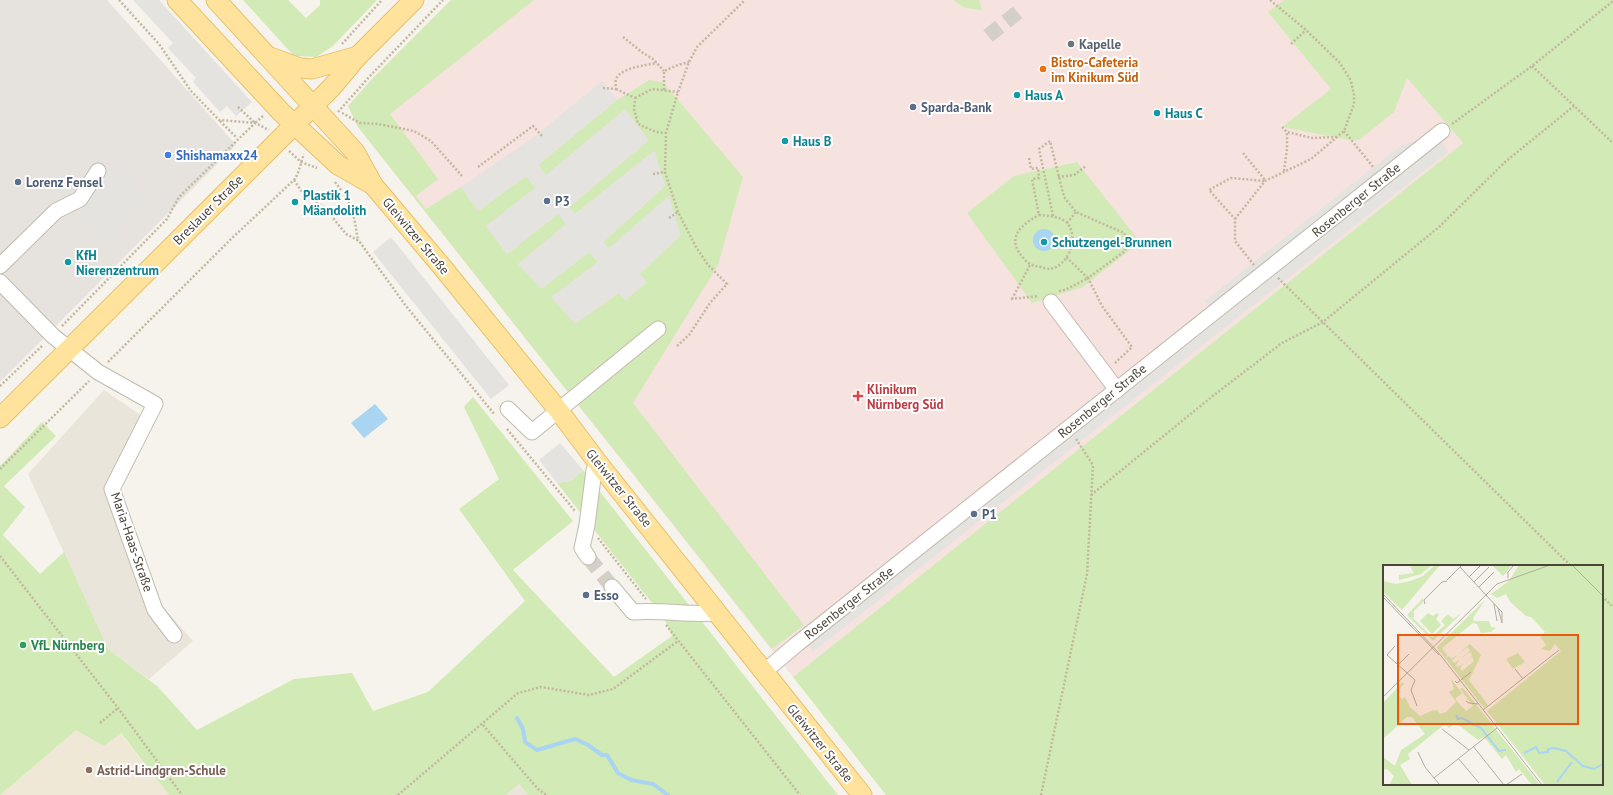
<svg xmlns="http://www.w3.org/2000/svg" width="1613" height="795" font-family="'PT Sans',sans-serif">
	<rect width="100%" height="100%" fill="#f6f3ec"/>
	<g fill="#eae5da">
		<path d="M 104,390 L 152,423 L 120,490 L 163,607 L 193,641 L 149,679 L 108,649 L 28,474 Z"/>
		<path d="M 519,784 L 528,795 L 506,795 Z"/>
	</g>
	<path fill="#e6e2dd" d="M 0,0 L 107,0 L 236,145 L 0,382 Z"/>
	<path fill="#efe8d6" d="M 76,729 L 104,746 L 120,733 L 169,795 L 0,795 Z"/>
	<path fill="#f6e3e0" d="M 451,0 L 1341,0 L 1463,143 L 793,677 L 358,127 L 348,106 L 373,78 Z"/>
	<g fill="#d2eab5" fill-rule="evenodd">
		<path d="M 243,0 L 288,0 L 306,18 L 320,5 L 320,0 L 377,0 L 333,46 L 316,57 L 294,56 Z"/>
		<path d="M 451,0 L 534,0 L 390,114 L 438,179 L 416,196 L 426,209 L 461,187 L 478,211 L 526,176 L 536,188 L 486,226 L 507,254 L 558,214 L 566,224 L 541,289 L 589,252 L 598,262 L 575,324 L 619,293 L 626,300 L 640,274 L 669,196 L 609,249 L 603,242 L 665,186 L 654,151 L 575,214 L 569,207 L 649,140 L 546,176 L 538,165 L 617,100 L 649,80 L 663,82 L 743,177 L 718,265 L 633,403 L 804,625 L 772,649 L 358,127 L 348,106 L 373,78 Z"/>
		<path d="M 953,0 L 979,0 L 982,10 L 965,8 Z"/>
		<path d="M 1284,0 L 1613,0 L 1613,795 L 886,795 L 793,677 L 1463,143 L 1407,78 L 1394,112 L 1359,140 L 1350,140 L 1282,127 L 1331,89 L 1268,12 ZM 1384,566 L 1602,566 L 1602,784 L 1384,784 Z"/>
		<path d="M 1077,162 L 1140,242 L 1083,287 L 1032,303 L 967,213 L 1014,176 Z"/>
		<path d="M 473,397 L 573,521 L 513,570 L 614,677 L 672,636 L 664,618 L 557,483 L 571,481 L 583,470 L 838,795 L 528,795 L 519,784 L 506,795 L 169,795 L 121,733 L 104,746 L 76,730 L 0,795 L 0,466 L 42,422 L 56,436 L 4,486 L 25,507 L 3,535 L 40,574 L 64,552 L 108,649 L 157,686 L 197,730 L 294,679 L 352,673 L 373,711 L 428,692 L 525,601 L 459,509 L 499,479 L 464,407 Z"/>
	</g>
	<g fill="#e5e3e0">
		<path d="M 133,0 L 159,0 L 252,102 L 236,116 L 227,106 L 220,112 L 193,82 L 196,78 L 168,48 L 173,43 Z"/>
		<path d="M 602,81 L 617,100 L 538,165 L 546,175 L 625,109 L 649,140 L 569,207 L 575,214 L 654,151 L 665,186 L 603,242 L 609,248 L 669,196 L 681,235 L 640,274 L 647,282 L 626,300 L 619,293 L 575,324 L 551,297 L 598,262 L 589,252 L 541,289 L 518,264 L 566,224 L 558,214 L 507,254 L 486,226 L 536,187 L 526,176 L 478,211 L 461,187 L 535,136 Z"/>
		<path d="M 1436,136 L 1448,152 L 813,652 L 804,639 L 1214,313 L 1205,301 L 1401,145 Z"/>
		<path d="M 114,161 L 143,193 L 115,226 L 122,234 L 113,243 L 78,208 Z"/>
		<path d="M 391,237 L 509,385 L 491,399 L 373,252 Z"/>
		<path d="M 560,443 L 583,470 L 571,481 L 557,483 L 539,460 Z"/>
	</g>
	<g fill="#a9d4f2">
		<circle cx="1044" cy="240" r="11"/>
		<path d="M 375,404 L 388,419 L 364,438 L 351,423 Z"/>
	</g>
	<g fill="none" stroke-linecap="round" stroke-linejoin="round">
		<path stroke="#a9d4f2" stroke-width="4" d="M 517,718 L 523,729 L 525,742 L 537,750 L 575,739 L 588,745 L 602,755 L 607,755 L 618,773 L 631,780 L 653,784 L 668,795"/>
		<g stroke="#d4d0c8" stroke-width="15" stroke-dasharray="15 8" stroke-linecap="butt">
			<path d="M 988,36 L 1023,8"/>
			<path d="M 588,557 L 612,587"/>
		</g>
		<defs>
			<g id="minor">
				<path d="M 0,266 L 56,211 L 80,199 L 98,171"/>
				<path d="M 0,282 L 53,336 L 98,372 L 155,404 L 112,489 L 155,610 L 174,635"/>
				<path d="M 1051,302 L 1117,390"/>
				<path d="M 508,409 L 532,432 L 658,329"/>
				<path d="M 588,557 L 582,548 L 587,525 L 594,470 L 598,463"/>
				<path d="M 612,587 L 633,612 C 662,610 689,615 718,613"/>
				<path d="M 764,672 L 797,644 L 1442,131"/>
			</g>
			<g id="major">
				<path d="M 177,0 L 281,112 L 338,165 L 373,185"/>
				<path d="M 216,0 L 355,152 L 373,185 L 443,268 L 559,411 L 598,463 L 862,795"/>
				<path d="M 270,57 L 300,68 L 312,69 L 358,56"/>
				<path d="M 0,418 L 313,106 L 332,87 L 358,56 L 414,0"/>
			</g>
		</defs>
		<use href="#minor" stroke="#c2bbae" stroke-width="17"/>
		<use href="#major" stroke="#e6c16a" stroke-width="21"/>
		<g stroke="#c4b79f" stroke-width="2.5" stroke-dasharray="2 2" stroke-linecap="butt">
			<path d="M 119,0 L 159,44 L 191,91 L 219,120 L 255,123 L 269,130"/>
			<path d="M 623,37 L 643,53 L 653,59 L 664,71"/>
			<path d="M 342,44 L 382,0"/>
			<path d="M 1291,44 L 1306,30"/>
			<path d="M 1532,66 L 1613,143"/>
			<path d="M 603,88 L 616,89 C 616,86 615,82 616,79 C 620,68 646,65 657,63"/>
			<path d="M 616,89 L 635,98 L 634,109 L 638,124 L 656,132 L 666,133"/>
			<path d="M 664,90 L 664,71 L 678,65 L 689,62"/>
			<path d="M 635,98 L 652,89 L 678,92"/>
			<path d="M 238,107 L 255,123 L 263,116"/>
			<path d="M 338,112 L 370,76 L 443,0"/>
			<path d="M 342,113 L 360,123 L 378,124 L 414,131 L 431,141 L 462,176"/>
			<path d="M 220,121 L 237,138"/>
			<path d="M 1452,124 L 1532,66 L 1613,1"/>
			<path d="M 1282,127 L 1287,132"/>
			<path d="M 1344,131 L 1374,168"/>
			<path d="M 289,151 L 301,162 L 317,168"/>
			<path d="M 1243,153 L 1265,180"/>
			<path d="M 1029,158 L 1031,169 L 1038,168 L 1039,178 L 1032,179 L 1039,215"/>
			<path d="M 478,167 L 533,126 L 543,137"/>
			<path d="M 1284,171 L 1287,149 L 1287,132 L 1312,138 L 1337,137"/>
			<path d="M 653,174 L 665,172"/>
			<path d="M 1058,177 L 1074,175 L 1086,166"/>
			<path d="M 294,180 L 304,195 L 324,207 L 346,234 L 359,241 L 406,306 L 495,415"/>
			<path d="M 335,182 C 352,203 354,214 358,241"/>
			<path d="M 1039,215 C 1048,216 1061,216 1068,224 C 1079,239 1068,266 1050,269 C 1048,269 1044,268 1041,267 C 1034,266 1030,265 1025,260 C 1005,239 1019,226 1039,215 Z"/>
			<path d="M 1053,216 L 1039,149 L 1050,141 L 1064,197 L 1076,212 L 1124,233 L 1128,242 L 1125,251 L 1088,278 L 1102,306 L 1132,347 L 1114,364"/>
			<path d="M 669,218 L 678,212"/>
			<path d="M 1235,219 L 1265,181 L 1311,159 L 1344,131 L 1354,104 L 1354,95 L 1351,81 L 1340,63 L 1306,30 L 1270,0"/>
			<path d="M 1067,223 L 1076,212"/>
			<path d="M 1254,265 L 1235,241 L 1235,219 L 1209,190 L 1231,178 L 1265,181"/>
			<path d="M 1278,278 L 1571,566"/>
			<path d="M 1059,291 L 1065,290 L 1088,278 L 1066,257"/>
			<path d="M 1011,299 L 1039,296"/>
			<path d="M 1012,299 L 1030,265"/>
			<path d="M 62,326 L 167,219 L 179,197 L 255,123"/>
			<path d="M 677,346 L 689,335 L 710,303 L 727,284 L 708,265 L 696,247 L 678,212 L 665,172 L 666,133 L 678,92 L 689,62 L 697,47 L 745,0"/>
			<path d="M 108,362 L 230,240 L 294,180 C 300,172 300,163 304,154"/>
			<path d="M 0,386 L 43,345"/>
			<path d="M 507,429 L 575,511"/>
			<path d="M 0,469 L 89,381"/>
			<path d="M 1091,495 L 1214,395 L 1282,343 L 1323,322 L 1439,227 L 1505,162 L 1574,106"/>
			<path d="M 598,538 L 646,599"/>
			<path d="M 0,556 L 118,708 L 182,795"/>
			<path d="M 1602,596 L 1613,607"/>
			<path d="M 666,625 L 800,795"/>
			<path d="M 100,723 L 118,708"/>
			<path d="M 483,725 L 538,789 L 546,795"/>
			<path d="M 398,795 L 518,693 L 541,687 L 589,695 L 613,689 L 678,641"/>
			<path d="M 1041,795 L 1087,574 L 1093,465 L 1076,439"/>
		</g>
		<use href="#minor" stroke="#fff" stroke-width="15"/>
		<use href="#major" stroke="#ffe39c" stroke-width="19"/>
	</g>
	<circle fill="#6b7280" stroke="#fff" stroke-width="1.5" cx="1071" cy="44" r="4"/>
	<circle fill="#e8710a" stroke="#fff" stroke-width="1.5" cx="1043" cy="69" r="4"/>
	<g fill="#0f9aa8" stroke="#fff" stroke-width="1.5">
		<circle cx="1017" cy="95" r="4"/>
		<circle cx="1157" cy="113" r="4"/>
		<circle cx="785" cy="141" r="4"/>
		<circle cx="295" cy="202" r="4"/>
		<circle cx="1044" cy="242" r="4"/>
		<circle cx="68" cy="262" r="4"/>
	</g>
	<g fill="#5c6f8a" stroke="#fff" stroke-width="1.5">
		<circle cx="913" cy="107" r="4"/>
		<circle cx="18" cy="182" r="4"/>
		<circle cx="547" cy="201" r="4"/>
		<circle cx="974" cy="514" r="4"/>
		<circle cx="586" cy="595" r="4"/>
	</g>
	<circle fill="#3f7fe0" stroke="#fff" stroke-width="1.5" cx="168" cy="155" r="4"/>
	<path fill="#e0444e" stroke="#fff" stroke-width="1.5" d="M856 390h4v4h4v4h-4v4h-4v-4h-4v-4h4z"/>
	<circle fill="#2e9e5b" stroke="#fff" stroke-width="1.5" cx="23" cy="645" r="4"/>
	<circle fill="#8d6e63" stroke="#fff" stroke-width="1.5" cx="89" cy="770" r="4"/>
	<g text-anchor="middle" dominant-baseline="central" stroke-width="4" stroke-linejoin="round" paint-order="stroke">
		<g font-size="13" font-weight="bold" fill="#5b616d" stroke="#fff" text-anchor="start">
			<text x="1079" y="44">Kapelle</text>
		</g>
		<g font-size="13" font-weight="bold" fill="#c56008" stroke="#fff" text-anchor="start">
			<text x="1051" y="62">Bistro-Cafeteria<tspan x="1051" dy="15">im Kinikum Süd</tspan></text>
		</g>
		<g font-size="13" font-weight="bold" fill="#0d838f" stroke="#fff" text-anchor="start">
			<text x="1025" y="95">Haus A</text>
			<text x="1165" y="113">Haus C</text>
			<text x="793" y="141">Haus B</text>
			<text x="303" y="195">Plastik 1<tspan x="303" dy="15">Mäandolith</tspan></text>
			<text x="1052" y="242">Schutzengel-Brunnen</text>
			<text x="76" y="255">KfH<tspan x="76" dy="15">Nierenzentrum</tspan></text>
		</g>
		<g font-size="13" font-weight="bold" fill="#4e5e75" stroke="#fff" text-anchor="start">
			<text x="921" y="107">Sparda-Bank</text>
			<text x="26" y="182">Lorenz Fensel</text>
			<text x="555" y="201">P3</text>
			<text x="982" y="514">P1</text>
			<text x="594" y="595">Esso</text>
		</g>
		<g font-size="13" font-weight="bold" fill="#366cbe" stroke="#fff" text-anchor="start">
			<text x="176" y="155">Shishamaxx24</text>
		</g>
		<g font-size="13" fill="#4b4439" stroke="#fff">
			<text transform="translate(1356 200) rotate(-39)">Rosenberger Straße</text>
			<text transform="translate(208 210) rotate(-45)">Breslauer Straße</text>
			<text transform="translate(416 236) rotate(50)">Gleiwitzer Straße</text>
			<text transform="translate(1102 401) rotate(-39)">Rosenberger Straße</text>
			<text transform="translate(619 488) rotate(51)">Gleiwitzer Straße</text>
			<text transform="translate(132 542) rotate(71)">Maria-Haas-Straße</text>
			<text transform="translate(849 603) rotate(-38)">Rosenberger Straße</text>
			<text transform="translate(820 743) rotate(51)">Gleiwitzer Straße</text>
		</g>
		<g font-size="13" font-weight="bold" fill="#be3a42" stroke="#fff" text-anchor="start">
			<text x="867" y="389">Klinikum<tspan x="867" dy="15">Nürnberg Süd</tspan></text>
		</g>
		<g font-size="13" font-weight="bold" fill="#27864d" stroke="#fff" text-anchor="start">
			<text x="31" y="645">VfL Nürnberg</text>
		</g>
		<g font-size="13" font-weight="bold" fill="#785e54" stroke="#fff" text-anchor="start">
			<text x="97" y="770">Astrid-Lindgren-Schule</text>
		</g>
	</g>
	<g transform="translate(1383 565)">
		<rect width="220" height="220" fill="#f6f3ec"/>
		<path d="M 32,0 L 49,0 L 38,9 L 16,15 L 16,10 L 31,8 L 27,2 ZM 52,0 L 57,0 L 19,45 L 0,27 L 0,16 L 13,19 L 27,16 L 40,11 ZM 109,0 L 129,0 L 120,11 ZM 136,0 L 220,0 L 220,220 L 162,220 L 104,146 L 178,86 L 172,79 L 167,86 L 158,84 L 163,80 L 157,71 L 162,67 L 148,52 L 143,51 L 127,37 L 123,29 L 114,33 L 108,29 L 126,16 ZM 40,33 L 40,37 L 31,46 L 31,52 L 29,52 L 49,72 L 62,60 L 58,56 L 65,49 L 70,54 L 79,48 L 50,76 L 24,50 ZM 102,35 L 90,53 L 91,56 L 106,56 L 108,62 L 113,63 L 108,67 L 98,68 L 94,59 L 90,58 L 59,83 L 64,90 L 63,93 L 66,91 L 68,94 L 74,90 L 69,96 L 72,98 L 77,94 L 73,100 L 75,102 L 81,98 L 77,103 L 79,106 L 91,96 L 89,92 L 82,97 L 89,91 L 88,87 L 78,93 L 87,86 L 85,82 L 75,89 L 87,79 L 98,90 L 86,115 L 105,140 L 101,143 L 55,84 L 54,82 ZM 45,48 L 50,51 L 54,48 L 56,50 L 53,54 L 58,60 L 49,69 L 37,56 ZM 135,88 L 142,97 L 130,104 L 123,94 ZM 68,114 L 79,128 L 72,134 L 83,146 L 90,141 L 77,124 L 80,123 L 157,220 L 149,220 L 136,204 L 133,207 L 123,190 L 119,194 L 101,172 L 95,175 L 73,158 L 66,163 L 62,159 L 25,189 L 27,194 L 17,200 L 29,220 L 6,220 L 11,211 L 4,204 L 0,205 L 0,192 L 12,201 L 18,185 L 42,169 L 29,152 L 24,152 L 0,174 L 0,138 L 20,117 L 21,119 L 16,124 L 18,127 L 15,130 L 19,134 L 22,132 L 27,142 L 37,151 L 48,146 L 54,145 L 57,149 L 63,147 L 73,137 L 66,127 L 71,124 Z" fill="#d2eab5"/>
		<path fill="none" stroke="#a9d4f2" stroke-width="2" d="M 73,150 L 75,154 L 79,153 L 98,163 L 116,186 L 123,185M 141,188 L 153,182 L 156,188 L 165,187 L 165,184 L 171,183 L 183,186 L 200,201 L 211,204 L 220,199M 174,217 L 189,197"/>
		<path fill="none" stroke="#b2ada4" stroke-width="1" d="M 189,0 L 220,31M 77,2 L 116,44 L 119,47 L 119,58 L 115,43M 86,12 L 98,0M 125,13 L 125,7 L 131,0M 64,15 L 79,0M 91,17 L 106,2M 96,22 L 111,7M 0,29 L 55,87 L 159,220M 0,32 L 56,90M 42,39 L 41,35 L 59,17 L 64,16M 111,39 L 114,56M 12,81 L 4,90 L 32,115 L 28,125 L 34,141M 14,101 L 26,89M 132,104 L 140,114M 72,116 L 74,118 L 88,107M 0,132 L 114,19 L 167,0M 83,136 L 86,138 L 95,139M 100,145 L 176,85M 59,164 L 86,185M 90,181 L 121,220M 35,187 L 42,202 L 51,213M 75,193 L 96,218M 57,220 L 51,213 L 114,163M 123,220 L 139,209"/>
		<path fill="#e8590c" fill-opacity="0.15" stroke="#e8590c" stroke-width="2" d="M 15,70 L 195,70 L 195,159 L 15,159 Z"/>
		<rect width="220" height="220" fill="none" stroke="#4b4439" stroke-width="2"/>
	</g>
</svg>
